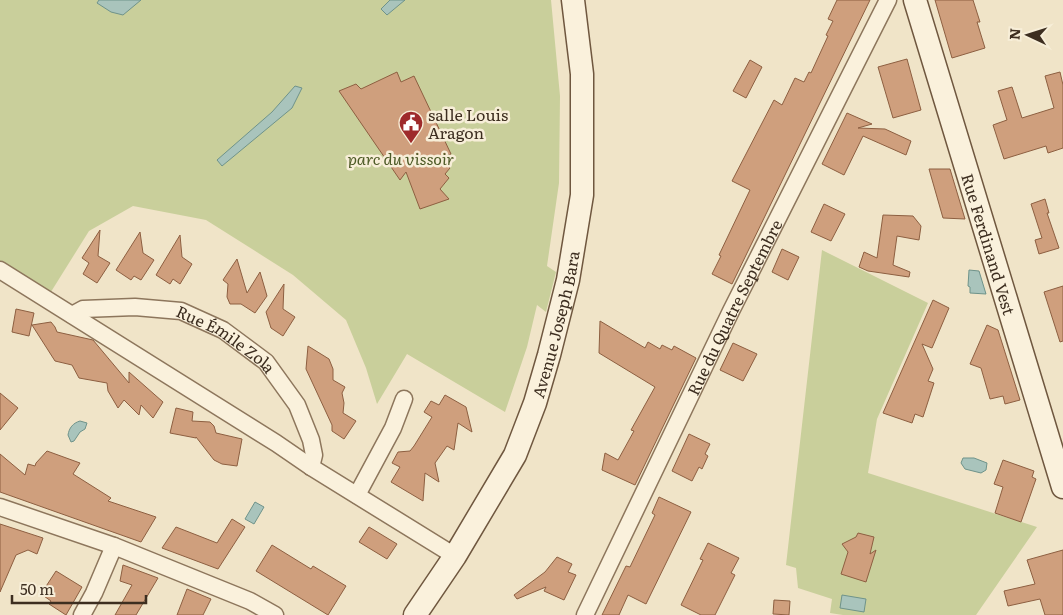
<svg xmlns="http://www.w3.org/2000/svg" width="1063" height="615" font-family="Literata,serif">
	<rect width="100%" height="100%" fill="#f0e4c8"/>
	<g fill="#c9cf9b">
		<path d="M 0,0 L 551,0 L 560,96 L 559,183 L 547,266 L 556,272 L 546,312 L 537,305 L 527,347 L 505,412 L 407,354 L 377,404 L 366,368 L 346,320 L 293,275 L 206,220 L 133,206 L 89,231 L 49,295 L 0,264 Z"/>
		<path d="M 822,250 L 928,303 L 877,419 L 868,473 L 1037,527 L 976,615 L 843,615 L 830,613 L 832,599 L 798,588 L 796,568 L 786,565 Z"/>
	</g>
	<g fill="#a9c4bc" stroke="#6f938a">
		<path d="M 99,0 L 141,0 L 123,15 L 111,12 L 97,3 Z"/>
		<path d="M 390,0 L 405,0 L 387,15 L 381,9 Z"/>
		<path d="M 295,86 L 302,88 L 292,108 L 222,166 L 217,160 L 272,112 Z"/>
		<path d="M 969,270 L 979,271 L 986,294 L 970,293 L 970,287 L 968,286 Z"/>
		<path d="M 80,421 L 87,423 L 85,429 L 80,432 L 74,441 L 71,442 L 68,435 C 69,428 73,423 80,421 Z"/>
		<path d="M 963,458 L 974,458 L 987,463 L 986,470 L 981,473 L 965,469 L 961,463 Z"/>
		<path d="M 255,502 L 264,507 L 254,524 L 245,519 Z"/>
		<path d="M 842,595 L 866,599 L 864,612 L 840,608 Z"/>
	</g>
	<g fill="#cf9f7d" stroke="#8d5f41">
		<path d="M 837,0 L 870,0 L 732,284 L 712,274 L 721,256 L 719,255 L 750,190 L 732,181 L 774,100 L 782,105 L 795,78 L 804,82 L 809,72 L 811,73 L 828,36 L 826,35 L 833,21 L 828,19 Z"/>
		<path d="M 935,0 L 973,0 L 980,22 L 977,22 L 985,48 L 952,58 Z"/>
		<path d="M 907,59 L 921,110 L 893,118 L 878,67 Z"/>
		<path d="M 750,60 L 762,67 L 746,98 L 733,91 Z"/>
		<path d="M 397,72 L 401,82 L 414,76 L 451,154 L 439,158 L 450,168 L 445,174 L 449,178 L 440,189 L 449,199 L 420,209 L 406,172 L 400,180 L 339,91 L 356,84 L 361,89 Z"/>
		<path d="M 1060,72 L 1063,85 L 1063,148 L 1048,153 L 1046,146 L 1004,159 L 993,125 L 1007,120 L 998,91 L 1012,87 L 1022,118 L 1054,108 L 1045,76 Z"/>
		<path d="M 847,113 L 872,124 L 858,128 L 885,129 L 911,141 L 906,155 L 863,136 L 844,175 L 822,164 Z"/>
		<path d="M 929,169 L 950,169 L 965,219 L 943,218 Z"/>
		<path d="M 1045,199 L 1049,213 L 1047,213 L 1059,248 L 1039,254 L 1035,240 L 1042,238 L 1031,204 Z"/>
		<path d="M 824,204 L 845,214 L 831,241 L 811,232 Z"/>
		<path d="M 883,215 L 913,216 L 921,226 L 919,240 L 897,236 L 893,265 L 910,272 L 909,277 L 868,271 L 859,267 L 864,252 L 877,258 Z"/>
		<path d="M 100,230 L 98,256 L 110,263 L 97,283 L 83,274 L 89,263 L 82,258 Z"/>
		<path d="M 140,232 L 143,253 L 154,260 L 141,280 L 134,276 L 131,280 L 116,270 Z"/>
		<path d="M 180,235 L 182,257 L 192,264 L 180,284 L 173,279 L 170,284 L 156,275 Z"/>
		<path d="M 782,249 L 799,257 L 788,280 L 772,272 Z"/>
		<path d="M 237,259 L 247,293 L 260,272 L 267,296 L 255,313 L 241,304 L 230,304 L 227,297 L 228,284 L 223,280 Z"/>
		<path d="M 284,284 L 283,309 L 295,317 L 283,336 L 271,328 L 266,312 Z"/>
		<path d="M 1063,286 L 1063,341 L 1060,342 L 1044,292 Z"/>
		<path d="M 933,300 L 949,308 L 932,348 L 922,344 L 933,369 L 928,381 L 934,383 L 923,417 L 915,414 L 912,423 L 883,413 Z"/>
		<path d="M 16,309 L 34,313 L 29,336 L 12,332 Z"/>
		<path d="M 600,321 L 645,348 L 648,342 L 660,349 L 662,345 L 672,350 L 674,346 L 696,358 L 635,485 L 602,470 L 605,453 L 618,460 L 634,431 L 631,430 L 655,387 L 599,353 Z"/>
		<path d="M 51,322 L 55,327 L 57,332 L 93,340 L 129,383 L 129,372 L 163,402 L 153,418 L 141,405 L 139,415 L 124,400 L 118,408 L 108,391 L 107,383 L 79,378 L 72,365 L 55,361 L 32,325 Z"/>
		<path d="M 987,325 L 998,330 L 1020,400 L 1005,404 L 1003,396 L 990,399 L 981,368 L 970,364 Z"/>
		<path d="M 733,343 L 757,354 L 743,381 L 720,370 Z"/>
		<path d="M 308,346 L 329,359 L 333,369 L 333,380 L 345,387 L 342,393 L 344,403 L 343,413 L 356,421 L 344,439 L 332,431 L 332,425 L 306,369 Z"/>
		<path d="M 0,393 L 18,408 L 0,430 Z"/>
		<path d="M 445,395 L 466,407 L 472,432 L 458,423 L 454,450 L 447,446 L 435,463 L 439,482 L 425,473 L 423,501 L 391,482 L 400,467 L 392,463 L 398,452 L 410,451 L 414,446 L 432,417 L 424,412 L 431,401 L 439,405 Z"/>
		<path d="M 176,408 L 193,412 L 192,421 L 210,422 L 214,426 L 216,433 L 242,439 L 237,466 L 222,464 L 214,460 L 196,437 L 196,438 L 170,433 Z"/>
		<path d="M 689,434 L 710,444 L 705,454 L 708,456 L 702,469 L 699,467 L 692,481 L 672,471 Z"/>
		<path d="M 47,451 L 80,463 L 73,474 L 111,498 L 108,501 L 156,517 L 141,542 L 0,492 L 0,454 L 25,475 L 28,464 L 35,466 L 36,463 Z"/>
		<path d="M 1003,460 L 1034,471 L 1032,477 L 1036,479 L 1021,522 L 995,513 L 1003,487 L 994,484 Z"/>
		<path d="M 659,497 L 691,512 L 646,604 L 628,595 L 619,615 L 602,615 L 626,566 L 630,567 L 655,515 L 652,513 Z"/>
		<path d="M 232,519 L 245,527 L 218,569 L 162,548 L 176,527 L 217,543 Z"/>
		<path d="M 0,524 L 43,538 L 37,554 L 28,550 L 16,555 L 0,592 Z"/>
		<path d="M 369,527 L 397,544 L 387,559 L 359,542 Z"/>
		<path d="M 858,533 L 874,537 L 870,554 L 876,550 L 866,582 L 841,574 L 848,552 L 842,544 L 856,537 Z"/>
		<path d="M 708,543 L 739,558 L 731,573 L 735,575 L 715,615 L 701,615 L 681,605 L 703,560 L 700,559 Z"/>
		<path d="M 272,545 L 311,569 L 313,566 L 346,586 L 328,615 L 256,571 Z"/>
		<path d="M 1063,550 L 1063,615 L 1045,615 L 1040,599 L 1008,606 L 1004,591 L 1035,584 L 1027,560 Z"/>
		<path d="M 557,557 L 572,564 L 568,572 L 576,575 L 564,600 L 544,591 L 546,587 L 517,599 L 514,595 L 545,572 Z"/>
		<path d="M 123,565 L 158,578 L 136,615 L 115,615 L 132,585 L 120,581 Z"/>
		<path d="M 56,571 L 82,587 L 66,615 L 49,604 L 51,601 L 41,594 Z"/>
		<path d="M 187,589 L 211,599 L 203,615 L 177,615 Z"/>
		<path d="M 774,600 L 790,601 L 789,615 L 773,614 Z"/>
	</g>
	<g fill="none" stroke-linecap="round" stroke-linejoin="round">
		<defs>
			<g id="street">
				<path d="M 0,270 L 276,443 L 311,467 L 455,556"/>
				<path id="s1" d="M 72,315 L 83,309 L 135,307 L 181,311 L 223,330 L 266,362 L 297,405 L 311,440 L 314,455 L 311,467"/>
				<path d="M 357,495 L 393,428 L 404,399"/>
				<path d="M 0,507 L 114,546 L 250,601 L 275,615"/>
				<path d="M 82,615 L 94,593 L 114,546"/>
				<path id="s2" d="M 585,615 L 731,311 L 888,0"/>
			</g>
			<g id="secondary">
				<path id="s3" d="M 915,0 L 1063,487"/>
				<path id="s4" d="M 415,615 L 455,556 L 515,455 L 535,403 L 549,355 L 568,280 L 582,195 L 582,74 L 573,0"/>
			</g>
		</defs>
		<use href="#street" stroke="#8d765c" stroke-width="19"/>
		<use href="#secondary" stroke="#6f573f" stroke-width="25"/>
		<use href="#street" stroke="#faf1dc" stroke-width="16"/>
		<use href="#secondary" stroke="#faf1dc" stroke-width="22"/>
	</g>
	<defs>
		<symbol id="civic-pin" viewBox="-11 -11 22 30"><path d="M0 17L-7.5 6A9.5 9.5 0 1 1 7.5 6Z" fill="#9e2a2b" stroke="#f7eed8"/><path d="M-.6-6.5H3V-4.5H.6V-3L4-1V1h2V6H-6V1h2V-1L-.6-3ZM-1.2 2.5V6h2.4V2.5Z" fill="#fff"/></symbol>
	</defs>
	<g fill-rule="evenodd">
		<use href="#civic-pin" x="397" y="109" width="28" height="38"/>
	</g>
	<g text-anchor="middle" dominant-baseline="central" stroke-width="5" stroke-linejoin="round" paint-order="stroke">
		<g font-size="16" fill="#3d2e20" stroke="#f7eed8" text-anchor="start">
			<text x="428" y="114">salle Louis<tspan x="428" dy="18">Aragon</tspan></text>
		</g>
		<g font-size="16" font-style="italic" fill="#4d5a26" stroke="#f7eed8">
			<text x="401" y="158">parc du vissoir</text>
		</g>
		<g font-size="16" fill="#3d2e20" stroke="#f7eed8">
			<text stroke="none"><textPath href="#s3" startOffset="255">Rue Ferdinand Vest</textPath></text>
			<text stroke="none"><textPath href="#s2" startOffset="342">Rue du Quatre Septembre</textPath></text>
			<text stroke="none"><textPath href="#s4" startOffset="326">Avenue Joseph Bara</textPath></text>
			<text stroke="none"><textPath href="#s1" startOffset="164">Rue Émile Zola</textPath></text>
		</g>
	</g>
	<g transform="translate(1028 35) rotate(274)" stroke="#f7eed8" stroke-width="4" paint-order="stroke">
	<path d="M0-4L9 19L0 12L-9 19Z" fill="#3d2e20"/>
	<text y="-8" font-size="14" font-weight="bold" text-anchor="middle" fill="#3d2e20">N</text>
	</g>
	<path d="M12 595v8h134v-8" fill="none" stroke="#3d2e20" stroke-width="2.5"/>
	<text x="20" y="595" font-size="15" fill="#3d2e20" stroke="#f7eed8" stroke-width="4" paint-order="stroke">50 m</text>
</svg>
